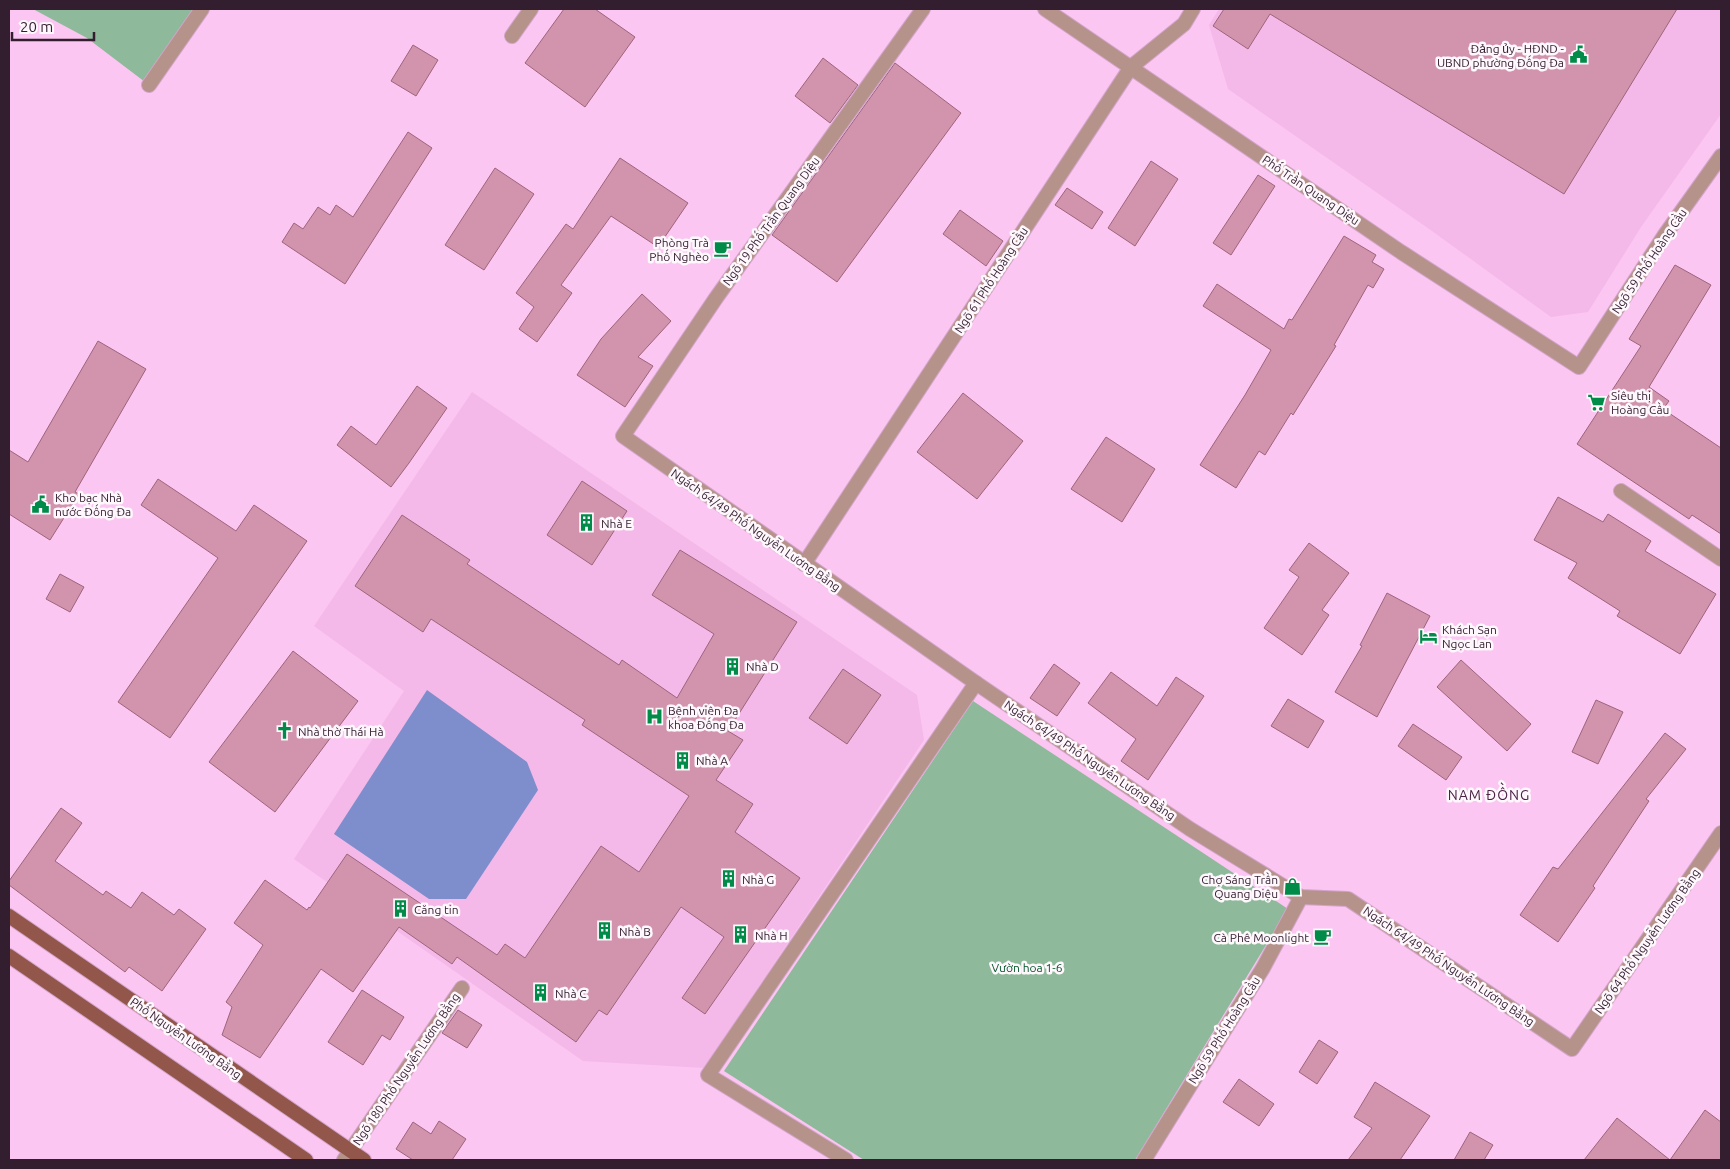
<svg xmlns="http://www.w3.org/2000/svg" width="1730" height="1169" font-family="Ubuntu,sans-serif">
	<rect width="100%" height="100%" fill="#fbc6f1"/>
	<g fill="#f4b9e9">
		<path d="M 1219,9 L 1721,9 L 1721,114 L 1641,227 L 1588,312 L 1551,317 L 1432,231 L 1228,89 L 1209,25 Z"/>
		<path d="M 472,392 L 917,695 L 924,740 L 704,1068 L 583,1061 L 294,859 L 404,691 L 314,626 Z"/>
	</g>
	<g fill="#8eb99a">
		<path d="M 33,9 L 202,9 L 149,85 L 87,38 Z"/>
		<path d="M 973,701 L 1288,909 L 1135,1160 L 864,1160 L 724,1071 Z"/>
	</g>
	<path fill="#7e8dcc" d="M 427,690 L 527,762 L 538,790 L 466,899 L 429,899 L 334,834 Z"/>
	<g fill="#d293ad" stroke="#9e647d">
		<path d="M 564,9 L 595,9 L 635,37 L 585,107 L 525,63 Z"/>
		<path d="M 1224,9 L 1677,9 L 1564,194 L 1270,14 L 1248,49 L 1213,26 Z"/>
		<path d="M 413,45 L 438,60 L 416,96 L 391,81 Z"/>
		<path d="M 823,58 L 858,85 L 830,123 L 795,96 Z"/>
		<path d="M 895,63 L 961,113 L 837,282 L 772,235 Z"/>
		<path d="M 408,132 L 432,148 L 345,284 L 282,242 L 294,223 L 303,229 L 318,207 L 330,215 L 336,205 L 353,217 Z"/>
		<path d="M 620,158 L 688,203 L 658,247 L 611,216 L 561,285 L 572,293 L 537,342 L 519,329 L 534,307 L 516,293 L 566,224 L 573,229 Z"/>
		<path d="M 1151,161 L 1178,179 L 1135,246 L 1108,228 Z"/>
		<path d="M 495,168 L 534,194 L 484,270 L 445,245 Z"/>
		<path d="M 1258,175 L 1275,186 L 1231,255 L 1213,243 Z"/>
		<path d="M 1067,188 L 1103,212 L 1092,229 L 1055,205 Z"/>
		<path d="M 960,210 L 1003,241 L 986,266 L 943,234 Z"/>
		<path d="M 1344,236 L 1376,255 L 1372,262 L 1384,269 L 1373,288 L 1368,285 L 1334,345 L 1336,346 L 1293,415 L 1291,413 L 1265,455 L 1259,451 L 1236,488 L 1200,465 L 1245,395 L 1271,350 L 1203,306 L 1217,284 L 1284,329 L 1289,319 L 1292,320 Z"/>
		<path d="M 1675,265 L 1711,285 L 1649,387 L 1669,401 L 1663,409 L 1721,448 L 1721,534 L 1692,515 L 1689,519 L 1577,444 L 1641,346 L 1629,339 Z"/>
		<path d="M 642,294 L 671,321 L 638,357 L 653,366 L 625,407 L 577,375 L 601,339 Z"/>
		<path d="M 98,341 L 146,369 L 75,492 L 79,494 L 50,540 L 9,514 L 9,450 L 28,462 Z"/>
		<path d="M 417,386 L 447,408 L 409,463 L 391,487 L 337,445 L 351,426 L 376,445 Z"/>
		<path d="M 963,393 L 1023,441 L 977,499 L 917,452 Z"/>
		<path d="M 1106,437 L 1155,469 L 1122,522 L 1071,489 Z"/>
		<path d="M 158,479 L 236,531 L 254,505 L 307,541 L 170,738 L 118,702 L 218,558 L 141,505 Z"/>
		<path d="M 582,481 L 627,511 L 592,565 L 547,535 Z"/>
		<path d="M 1558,497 L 1603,522 L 1608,514 L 1651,541 L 1645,551 L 1716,594 L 1680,654 L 1617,616 L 1620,611 L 1568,578 L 1577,563 L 1534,540 Z"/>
		<path d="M 402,515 L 470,560 L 467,564 L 619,665 L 622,660 L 677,698 L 714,634 L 652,595 L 680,550 L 797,622 L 728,731 L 743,740 L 716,780 L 753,804 L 735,832 L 800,878 L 705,1014 L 682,998 L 724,937 L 681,907 L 607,1015 L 599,1010 L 576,1042 L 457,957 L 452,964 L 399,927 L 353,992 L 321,969 L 260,1058 L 222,1035 L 232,1007 L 226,1002 L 263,945 L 234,923 L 265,880 L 307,910 L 309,907 L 310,908 L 347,854 L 497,955 L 505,944 L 525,958 L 601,846 L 639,872 L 689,796 L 582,725 L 585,720 L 431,619 L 423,632 L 355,586 Z"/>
		<path d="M 1309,543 L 1349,573 L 1322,610 L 1329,615 L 1302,655 L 1264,628 L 1299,577 L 1289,570 Z"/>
		<path d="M 60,574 L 84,587 L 70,612 L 46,599 Z"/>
		<path d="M 1387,593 L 1430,616 L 1377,717 L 1335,692 L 1362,646 L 1360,645 Z"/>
		<path d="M 293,651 L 358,701 L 275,812 L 209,762 Z"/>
		<path d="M 1461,660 L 1531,724 L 1507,751 L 1437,687 Z"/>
		<path d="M 1054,664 L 1080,683 L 1057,716 L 1030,698 Z"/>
		<path d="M 843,669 L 881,695 L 847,744 L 809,718 Z"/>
		<path d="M 1111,672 L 1157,706 L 1176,677 L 1204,696 L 1148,780 L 1121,761 L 1136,739 L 1088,703 Z"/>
		<path d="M 1288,699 L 1324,721 L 1308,748 L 1271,726 Z"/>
		<path d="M 1596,700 L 1623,712 L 1598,764 L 1572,752 Z"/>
		<path d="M 1413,724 L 1462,757 L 1446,780 L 1398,746 Z"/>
		<path d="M 1665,733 L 1686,749 L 1646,799 L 1649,801 L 1593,886 L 1595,888 L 1558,942 L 1520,915 L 1553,867 L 1558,869 Z"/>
		<path d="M 61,808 L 82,823 L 55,861 L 103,895 L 106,891 L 131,908 L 142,892 L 174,915 L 179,909 L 206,929 L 162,991 L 129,967 L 125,972 L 9,885 L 9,881 Z"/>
		<path d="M 362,990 L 404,1017 L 390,1040 L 382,1035 L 363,1065 L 328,1042 Z"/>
		<path d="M 458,1010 L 482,1025 L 467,1048 L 442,1033 Z"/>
		<path d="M 1319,1040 L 1338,1052 L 1317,1084 L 1299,1072 Z"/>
		<path d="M 1239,1079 L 1274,1104 L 1259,1126 L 1223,1102 Z"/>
		<path d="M 1375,1082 L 1430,1116 L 1400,1160 L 1348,1160 L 1372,1128 L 1354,1117 Z"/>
		<path d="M 1705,1110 L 1721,1122 L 1721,1160 L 1584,1160 L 1617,1118 L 1670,1160 Z"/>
		<path d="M 439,1121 L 466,1139 L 452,1160 L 413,1160 L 396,1149 L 413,1122 L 431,1134 Z"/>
		<path d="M 1470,1132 L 1493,1145 L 1484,1160 L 1454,1160 Z"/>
	</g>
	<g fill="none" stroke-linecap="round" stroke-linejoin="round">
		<defs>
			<g id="minor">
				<path d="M 923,9 L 716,298 L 623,436 L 976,683 L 1190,829 L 1301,897 L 1348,899 L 1572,1049 L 1721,833"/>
				<path d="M 1045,9 L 1401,252 L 1579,367 L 1664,236 L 1721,156"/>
				<path d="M 512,36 L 531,9"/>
				<path d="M 149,85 L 202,9"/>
				<path d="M 1621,491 L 1721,559"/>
				<path d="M 804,564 L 1131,67 L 1184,24 L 1193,9"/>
				<path d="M 344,1160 L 462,988"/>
				<path d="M 846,1160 L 708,1075 L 976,683"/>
				<path d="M 1144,1160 L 1263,968 L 1301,897"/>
			</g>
			<g id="primary">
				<path d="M 9,916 L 364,1160"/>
				<path d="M 9,956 L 306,1160"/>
			</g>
		</defs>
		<use href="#minor" stroke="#d3a4ca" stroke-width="16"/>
		<use href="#primary" stroke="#d3a4ca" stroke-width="16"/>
		<use href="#minor" stroke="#b5938b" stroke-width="14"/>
		<use href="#primary" stroke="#92574a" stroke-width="14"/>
	</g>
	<defs>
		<symbol id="civic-bare" viewBox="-9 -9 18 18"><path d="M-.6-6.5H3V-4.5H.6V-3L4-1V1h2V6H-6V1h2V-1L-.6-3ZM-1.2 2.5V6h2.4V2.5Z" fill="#008b48" stroke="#fef8fd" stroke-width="2.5" paint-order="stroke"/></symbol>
		<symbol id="cafe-bare" viewBox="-9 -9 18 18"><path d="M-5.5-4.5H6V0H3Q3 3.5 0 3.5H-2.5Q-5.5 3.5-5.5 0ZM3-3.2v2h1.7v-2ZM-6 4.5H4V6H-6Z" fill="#008b48" stroke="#fef8fd" stroke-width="2.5" paint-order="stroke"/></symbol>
		<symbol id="supermarket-bare" viewBox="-9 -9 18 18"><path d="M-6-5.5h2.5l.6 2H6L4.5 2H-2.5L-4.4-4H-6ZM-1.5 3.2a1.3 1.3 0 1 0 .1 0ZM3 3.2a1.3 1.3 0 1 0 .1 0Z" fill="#008b48" stroke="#fef8fd" stroke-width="2.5" paint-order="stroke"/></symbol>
		<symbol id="building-bare" viewBox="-9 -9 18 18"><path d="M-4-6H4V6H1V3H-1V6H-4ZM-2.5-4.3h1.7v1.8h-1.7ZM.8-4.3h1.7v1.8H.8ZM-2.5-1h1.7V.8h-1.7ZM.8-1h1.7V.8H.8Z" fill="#008b48" stroke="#fef8fd" stroke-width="2.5" paint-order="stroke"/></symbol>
		<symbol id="hotel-bare" viewBox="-9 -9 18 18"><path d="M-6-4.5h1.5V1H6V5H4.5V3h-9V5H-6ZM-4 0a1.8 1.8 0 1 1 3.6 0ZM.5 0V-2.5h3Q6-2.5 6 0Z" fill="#008b48" stroke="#fef8fd" stroke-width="2.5" paint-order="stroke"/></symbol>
		<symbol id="hospital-bare" viewBox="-9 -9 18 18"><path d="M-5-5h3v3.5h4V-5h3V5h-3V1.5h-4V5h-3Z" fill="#008b48" stroke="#fef8fd" stroke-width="2.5" paint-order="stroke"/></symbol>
		<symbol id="church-bare" viewBox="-9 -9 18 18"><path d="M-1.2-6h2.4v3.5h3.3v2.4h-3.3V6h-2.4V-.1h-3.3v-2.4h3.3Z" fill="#008b48" stroke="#fef8fd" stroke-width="2.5" paint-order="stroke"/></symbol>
		<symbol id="shop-bare" viewBox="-9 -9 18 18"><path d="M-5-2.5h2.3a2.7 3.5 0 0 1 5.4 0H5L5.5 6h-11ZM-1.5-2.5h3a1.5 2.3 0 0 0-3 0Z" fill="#008b48" stroke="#fef8fd" stroke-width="2.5" paint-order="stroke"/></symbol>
	</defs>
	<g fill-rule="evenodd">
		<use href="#civic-bare" x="1566" y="42" width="25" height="25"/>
		<use href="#cafe-bare" x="710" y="236" width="25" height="25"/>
		<use href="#supermarket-bare" x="1584" y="390" width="25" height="25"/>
		<use href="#civic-bare" x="28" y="492" width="25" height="25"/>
		<use href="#building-bare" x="574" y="510" width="25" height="25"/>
		<use href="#hotel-bare" x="1416" y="624" width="25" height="25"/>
		<use href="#building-bare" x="720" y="654" width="25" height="25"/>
		<use href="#hospital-bare" x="642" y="704" width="25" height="25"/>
		<use href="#church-bare" x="272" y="718" width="25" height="25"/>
		<use href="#building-bare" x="670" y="748" width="25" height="25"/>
		<use href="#building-bare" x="716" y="866" width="25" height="25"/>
		<use href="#shop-bare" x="1280" y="874" width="25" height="25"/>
		<use href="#building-bare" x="388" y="896" width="25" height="25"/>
		<use href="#building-bare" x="592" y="918" width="25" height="25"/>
		<use href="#building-bare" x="728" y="922" width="25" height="25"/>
		<use href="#cafe-bare" x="1310" y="924" width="25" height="25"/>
		<use href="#building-bare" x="528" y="980" width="25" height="25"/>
	</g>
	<g text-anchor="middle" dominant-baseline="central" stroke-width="5" stroke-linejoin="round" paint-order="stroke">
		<g font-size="12" fill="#321e2f" stroke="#fef8fd" text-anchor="start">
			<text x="1564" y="48" text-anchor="end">Đảng ủy - HĐND -<tspan x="1564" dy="14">UBND phường Đống Đa</tspan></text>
			<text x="709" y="242" text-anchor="end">Phòng Trà<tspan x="709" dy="14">Phố Nghèo</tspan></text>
			<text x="1611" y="395">Siêu thị<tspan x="1611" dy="14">Hoàng Cầu</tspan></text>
			<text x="55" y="497">Kho bạc Nhà<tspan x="55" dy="14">nước Đống Đa</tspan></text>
			<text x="601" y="523">Nhà E</text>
			<text x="1442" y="629">Khách Sạn<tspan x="1442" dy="14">Ngọc Lan</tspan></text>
			<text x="746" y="666">Nhà D</text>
			<text x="668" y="710">Bệnh viện Đa<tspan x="668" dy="14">khoa Đống Đa</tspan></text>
			<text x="298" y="731">Nhà thờ Thái Hà</text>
			<text x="696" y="760">Nhà A</text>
			<text x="742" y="879">Nhà G</text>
			<text x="1278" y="879" text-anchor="end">Chợ Sáng Trần<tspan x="1278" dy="14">Quang Diệu</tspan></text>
			<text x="414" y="909">Căng tin</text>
			<text x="619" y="931">Nhà B</text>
			<text x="755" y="935">Nhà H</text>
			<text x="1309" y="937" text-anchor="end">Cà Phê Moonlight</text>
			<text x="555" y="993">Nhà C</text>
		</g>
		<g font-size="12" fill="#321e2f" stroke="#fef8fd">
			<text transform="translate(1311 190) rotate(34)">Phố Trần Quang Diệu</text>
			<text transform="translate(771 221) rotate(-54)">Ngõ 19 Phố Trần Quang Diệu</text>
			<text transform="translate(1649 261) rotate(-56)">Ngõ 59 Phố Hoàng Cầu</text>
			<text transform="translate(991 280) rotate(-57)">Ngõ 61 Phố Hoàng Cầu</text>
			<text transform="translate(756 530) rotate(35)">Ngách 64/49 Phố Nguyễn Lương Bằng</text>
			<text transform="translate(1090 760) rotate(34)">Ngách 64/49 Phố Nguyễn Lương Bằng</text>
			<text transform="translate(1647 941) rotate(-55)">Ngõ 64 Phố Nguyễn Lương Bằng</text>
			<text transform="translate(1449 966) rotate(34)">Ngách 64/49 Phố Nguyễn Lương Bằng</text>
			<text transform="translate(1224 1030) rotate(-58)">Ngõ 59 Phố Hoàng Cầu</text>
			<text transform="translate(186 1038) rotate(35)">Phố Nguyễn Lương Bằng</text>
			<text transform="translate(406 1069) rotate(-56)">Ngõ 180 Phố Nguyễn Lương Bằng</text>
		</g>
		<g font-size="12" fill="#04562c" stroke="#fef8fd">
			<text x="1027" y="967">Vườn hoa 1-6</text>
		</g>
		<g font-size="14" letter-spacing="1" fill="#4a2044" stroke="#fef8fd">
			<text x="1489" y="795">NAM ĐỒNG</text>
		</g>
	</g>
	<rect width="1730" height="1169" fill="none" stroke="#321e2f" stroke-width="20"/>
	<path d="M12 32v8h82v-8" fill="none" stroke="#321e2f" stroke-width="2.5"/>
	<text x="20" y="32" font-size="15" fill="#321e2f" stroke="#fef8fd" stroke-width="4" paint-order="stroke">20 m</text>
</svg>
